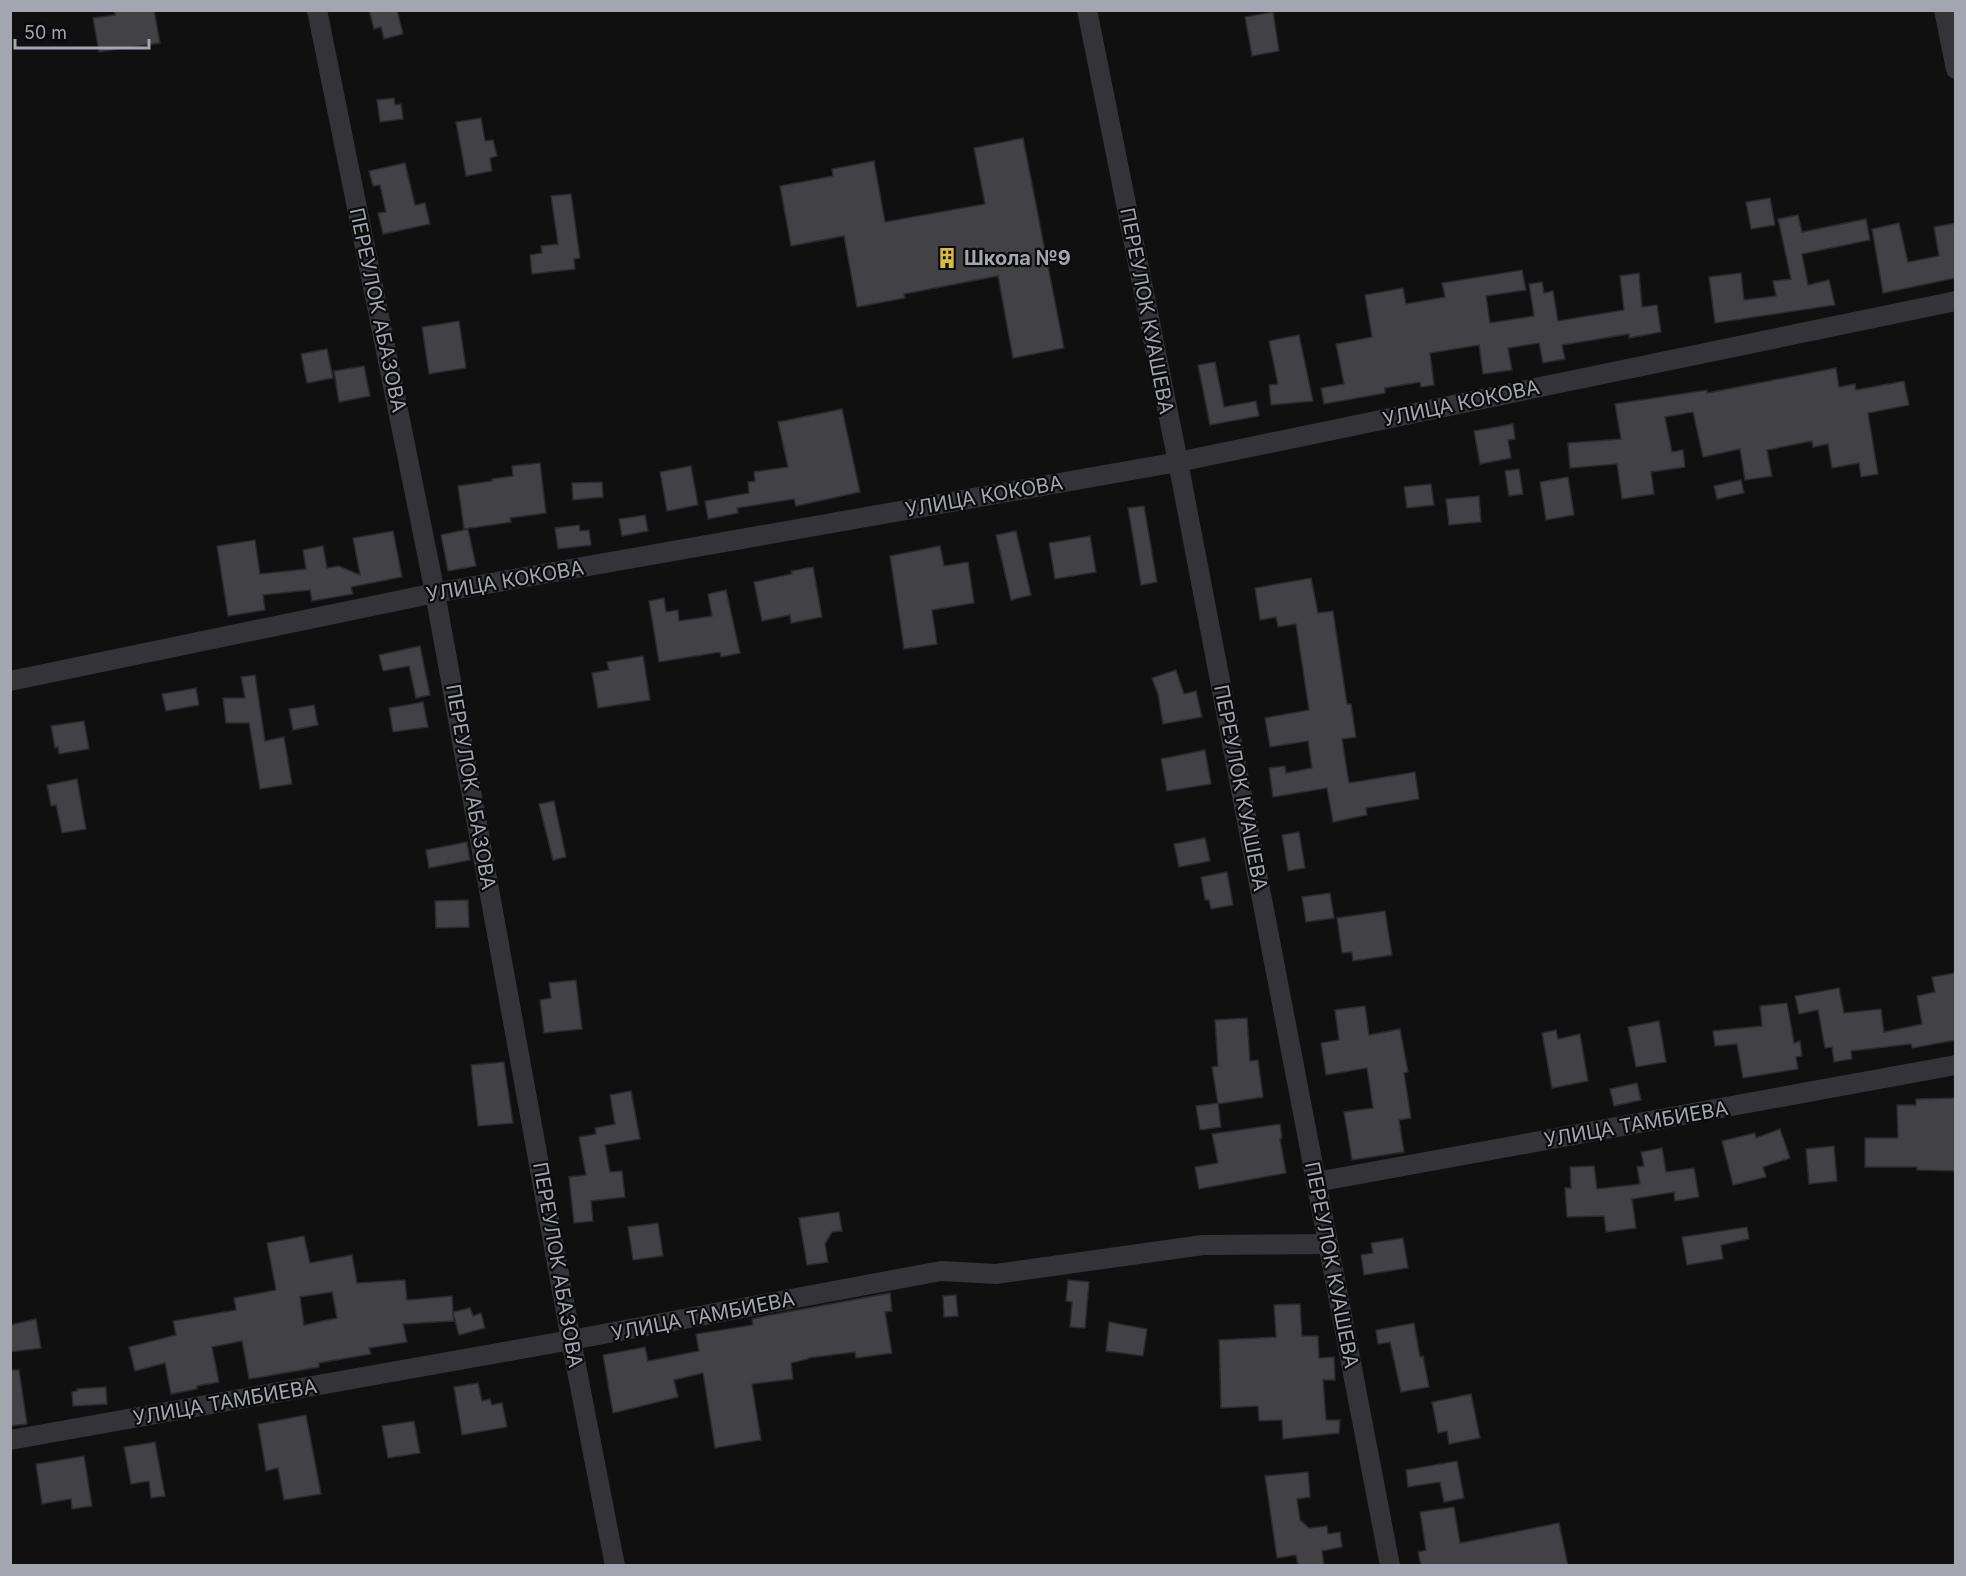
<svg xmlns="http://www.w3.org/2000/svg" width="1966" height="1576" font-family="Inter,sans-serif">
	<rect width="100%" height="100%" fill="#101011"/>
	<g fill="#424246" stroke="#2b2a2d" stroke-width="1.5" fill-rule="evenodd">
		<path d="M 114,10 L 154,10 L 160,43 L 99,52 L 93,18 L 115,15 Z"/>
		<path d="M 369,10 L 397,10 L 403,34 L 384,39 L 381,27 L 374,29 Z"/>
		<path d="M 1273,12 L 1279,51 L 1252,56 L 1245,17 Z"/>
		<path d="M 394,98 L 395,105 L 401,104 L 403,119 L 380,122 L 377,100 Z"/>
		<path d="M 481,118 L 485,141 L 493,140 L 497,156 L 490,158 L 492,171 L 466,176 L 456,122 Z"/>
		<path d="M 1023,138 L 1064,348 L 1013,358 L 998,276 L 904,294 L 905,298 L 857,307 L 844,236 L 791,246 L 780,186 L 833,176 L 832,169 L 874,161 L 885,222 L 985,204 L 974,148 Z"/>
		<path d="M 405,163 L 415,205 L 425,203 L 430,224 L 383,234 L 378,213 L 386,212 L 380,185 L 373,186 L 369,171 Z"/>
		<path d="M 571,194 L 580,258 L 574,259 L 575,269 L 532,274 L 530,255 L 542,253 L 541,246 L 558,244 L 551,196 Z"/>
		<path d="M 1770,198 L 1775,225 L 1751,229 L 1746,202 Z"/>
		<path d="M 1798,215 L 1802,232 L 1866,219 L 1870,240 L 1802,254 L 1808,285 L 1829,280 L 1835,305 L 1715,323 L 1709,277 L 1741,273 L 1744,300 L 1776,296 L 1773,281 L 1791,279 L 1778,219 Z"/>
		<path d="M 1899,223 L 1908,262 L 1939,256 L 1934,227 L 1956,223 L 1956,278 L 1883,293 L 1872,229 Z"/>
		<path d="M 1522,270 L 1526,290 L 1486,296 L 1490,323 L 1534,316 L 1529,284 L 1542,282 L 1544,293 L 1553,291 L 1558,321 L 1624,310 L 1620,276 L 1639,273 L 1642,307 L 1657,305 L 1661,332 L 1629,338 L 1629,334 L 1562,345 L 1565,359 L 1543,363 L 1539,343 L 1508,348 L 1512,370 L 1483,374 L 1479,345 L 1430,353 L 1434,385 L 1421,387 L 1420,382 L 1385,388 L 1385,393 L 1324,404 L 1321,388 L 1344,384 L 1336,344 L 1372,337 L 1365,295 L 1403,288 L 1406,304 L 1445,297 L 1442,283 Z"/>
		<path d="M 459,321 L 466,368 L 429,374 L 422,327 Z"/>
		<path d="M 1299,335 L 1313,401 L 1271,405 L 1269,385 L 1278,384 L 1269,341 Z"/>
		<path d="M 327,349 L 333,378 L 307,383 L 301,354 Z"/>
		<path d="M 1215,362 L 1224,407 L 1256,401 L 1259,416 L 1210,425 L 1198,365 Z"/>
		<path d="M 364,366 L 370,396 L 339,402 L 334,371 Z"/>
		<path d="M 1836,368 L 1839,387 L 1855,384 L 1856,390 L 1904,381 L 1909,405 L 1868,413 L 1878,474 L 1861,477 L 1859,463 L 1832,468 L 1828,444 L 1813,447 L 1812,441 L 1767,450 L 1772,476 L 1745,480 L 1740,449 L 1703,457 L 1693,412 L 1665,417 L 1672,452 L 1683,450 L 1685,467 L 1651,472 L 1654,494 L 1622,499 L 1617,464 L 1570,468 L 1568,443 L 1621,439 L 1615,404 L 1707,390 L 1707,393 Z"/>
		<path d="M 842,409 L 860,492 L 796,506 L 794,499 L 737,508 L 738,513 L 708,519 L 705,501 L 749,493 L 748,482 L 755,481 L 754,472 L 788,467 L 778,422 Z"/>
		<path d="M 1513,424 L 1515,439 L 1508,440 L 1511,458 L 1480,464 L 1474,431 Z"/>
		<path d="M 540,463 L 546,513 L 510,518 L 511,522 L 464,529 L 458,486 L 492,481 L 492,479 L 513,476 L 512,466 Z"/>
		<path d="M 691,466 L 698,505 L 667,511 L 660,472 Z"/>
		<path d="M 1519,469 L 1523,494 L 1509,496 L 1505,471 Z"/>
		<path d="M 1568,477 L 1574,515 L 1546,520 L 1540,482 Z"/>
		<path d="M 1741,480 L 1744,493 L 1717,499 L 1714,486 Z"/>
		<path d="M 602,482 L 603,497 L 573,500 L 572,483 Z"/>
		<path d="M 1431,484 L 1434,505 L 1407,508 L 1404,487 Z"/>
		<path d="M 1479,496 L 1481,522 L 1449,525 L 1446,499 Z"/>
		<path d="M 1144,506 L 1157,582 L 1141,585 L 1128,508 Z"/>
		<path d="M 645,515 L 648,531 L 622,536 L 619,519 Z"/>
		<path d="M 579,525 L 580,531 L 589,530 L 591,545 L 558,549 L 555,528 Z"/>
		<path d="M 468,529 L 476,566 L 448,571 L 441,535 Z"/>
		<path d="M 393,531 L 402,577 L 351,587 L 353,594 L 312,601 L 310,590 L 263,595 L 265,610 L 228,616 L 217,546 L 255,540 L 260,574 L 306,569 L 303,550 L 323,546 L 327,568 L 339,566 L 360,575 L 353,538 Z"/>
		<path d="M 1016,531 L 1031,595 L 1011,600 L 996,535 Z"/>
		<path d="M 1090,536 L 1096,572 L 1055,579 L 1049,543 Z"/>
		<path d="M 940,546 L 944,566 L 968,562 L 974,603 L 932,610 L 937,644 L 904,649 L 890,556 Z"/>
		<path d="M 813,567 L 822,617 L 791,623 L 790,615 L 762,621 L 754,582 L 792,574 L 791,571 Z"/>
		<path d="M 1311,578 L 1318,613 L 1333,611 L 1347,704 L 1351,704 L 1356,737 L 1342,739 L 1349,783 L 1415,772 L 1419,799 L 1366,808 L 1367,815 L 1333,822 L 1327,788 L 1273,797 L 1269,768 L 1285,766 L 1286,773 L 1312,768 L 1308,741 L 1270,747 L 1265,718 L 1309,710 L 1296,624 L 1278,627 L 1276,617 L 1260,620 L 1255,588 Z"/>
		<path d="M 726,590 L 740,653 L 721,657 L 720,652 L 659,662 L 649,601 L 664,598 L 666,612 L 678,610 L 679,621 L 712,616 L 708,594 Z"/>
		<path d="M 420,646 L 430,695 L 416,698 L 409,666 L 383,671 L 379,655 Z"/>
		<path d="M 643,656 L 650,700 L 598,708 L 592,673 L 609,670 L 607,662 Z"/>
		<path d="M 1176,670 L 1184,694 L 1196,691 L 1202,717 L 1163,724 L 1158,694 L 1152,678 Z"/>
		<path d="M 255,675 L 265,741 L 284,737 L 292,784 L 260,789 L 249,723 L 226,723 L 223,698 L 245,698 L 241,677 Z"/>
		<path d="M 196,688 L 199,705 L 166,711 L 162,694 Z"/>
		<path d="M 423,702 L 428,727 L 393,732 L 389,708 Z"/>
		<path d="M 314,705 L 318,725 L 293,730 L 289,709 Z"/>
		<path d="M 84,721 L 89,749 L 59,754 L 58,747 L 55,748 L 51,726 Z"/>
		<path d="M 1205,750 L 1211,784 L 1167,791 L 1161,759 Z"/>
		<path d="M 77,779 L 86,829 L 62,833 L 56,805 L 51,806 L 47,785 Z"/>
		<path d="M 554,801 L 566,857 L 553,860 L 539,804 Z"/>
		<path d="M 1299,832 L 1305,868 L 1288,871 L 1282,835 Z"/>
		<path d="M 1205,838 L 1210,861 L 1179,867 L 1174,844 Z"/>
		<path d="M 467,842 L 470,860 L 429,868 L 426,850 Z"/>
		<path d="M 1227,872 L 1233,905 L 1211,909 L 1209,900 L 1205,900 L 1201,877 Z"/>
		<path d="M 1330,893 L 1334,918 L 1306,922 L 1302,897 Z"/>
		<path d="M 468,900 L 469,927 L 436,928 L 435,901 Z"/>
		<path d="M 1385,911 L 1392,955 L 1353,961 L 1352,952 L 1342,953 L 1337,918 Z"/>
		<path d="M 1956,973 L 1956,1040 L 1912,1048 L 1911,1044 L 1851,1051 L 1852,1059 L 1834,1062 L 1832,1047 L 1825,1048 L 1818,1010 L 1799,1014 L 1795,996 L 1839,988 L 1844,1013 L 1881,1009 L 1884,1032 L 1922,1024 L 1917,996 L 1935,992 L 1932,977 Z"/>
		<path d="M 576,980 L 582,1029 L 544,1033 L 540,1000 L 551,998 L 549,983 Z"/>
		<path d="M 1787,1003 L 1794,1043 L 1800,1041 L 1802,1056 L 1796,1057 L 1798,1069 L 1743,1078 L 1737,1044 L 1715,1046 L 1713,1031 L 1762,1026 L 1760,1006 Z"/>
		<path d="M 1365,1006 L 1369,1035 L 1400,1029 L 1408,1072 L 1404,1073 L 1411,1118 L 1399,1120 L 1404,1152 L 1352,1160 L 1344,1112 L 1373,1108 L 1367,1068 L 1326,1075 L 1321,1043 L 1339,1040 L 1335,1010 Z"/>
		<path d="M 1247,1018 L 1250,1061 L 1258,1060 L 1263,1097 L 1218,1104 L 1212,1067 L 1218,1066 L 1215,1020 Z"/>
		<path d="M 1659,1021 L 1666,1062 L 1636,1067 L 1628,1027 Z"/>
		<path d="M 1556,1030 L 1558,1039 L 1580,1034 L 1588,1081 L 1552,1088 L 1542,1033 Z"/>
		<path d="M 504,1062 L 513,1123 L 478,1126 L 471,1065 Z"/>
		<path d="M 1637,1083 L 1641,1100 L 1614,1106 L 1610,1089 Z"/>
		<path d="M 631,1091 L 640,1139 L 605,1145 L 610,1172 L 622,1171 L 625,1197 L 591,1201 L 593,1221 L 574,1223 L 569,1177 L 586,1175 L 579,1137 L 596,1134 L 595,1128 L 615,1124 L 610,1095 Z"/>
		<path d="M 1956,1098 L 1956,1171 L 1917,1170 L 1917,1167 L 1865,1167 L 1865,1138 L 1898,1138 L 1897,1105 L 1916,1105 L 1916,1099 Z"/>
		<path d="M 1218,1103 L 1221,1127 L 1200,1130 L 1196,1106 Z"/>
		<path d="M 1280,1124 L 1282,1138 L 1280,1139 L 1286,1173 L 1199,1189 L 1195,1167 L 1218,1163 L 1212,1134 Z"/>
		<path d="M 1780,1129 L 1790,1158 L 1763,1167 L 1766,1177 L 1733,1185 L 1722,1141 L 1755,1133 L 1756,1138 Z"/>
		<path d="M 1834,1146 L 1837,1181 L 1809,1184 L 1806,1149 Z"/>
		<path d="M 1662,1148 L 1666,1172 L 1694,1168 L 1699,1197 L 1675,1201 L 1674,1192 L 1632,1199 L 1636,1228 L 1606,1232 L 1604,1216 L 1567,1217 L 1565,1188 L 1571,1188 L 1570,1167 L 1594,1166 L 1597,1189 L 1640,1184 L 1637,1167 L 1644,1166 L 1641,1152 Z"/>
		<path d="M 839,1212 L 842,1231 L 832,1232 L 825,1244 L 828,1262 L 807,1265 L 799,1218 Z"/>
		<path d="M 658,1223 L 663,1256 L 633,1260 L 628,1227 Z"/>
		<path d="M 1747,1227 L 1749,1239 L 1721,1245 L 1723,1259 L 1687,1265 L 1682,1237 Z"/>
		<path d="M 304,1236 L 310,1263 L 352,1255 L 357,1283 L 405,1280 L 407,1300 L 452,1296 L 453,1312 L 470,1308 L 473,1316 L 481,1313 L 485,1328 L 459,1335 L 453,1313 L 454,1321 L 403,1324 L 407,1342 L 369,1348 L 371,1354 L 319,1363 L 319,1367 L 249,1379 L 242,1341 L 212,1347 L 219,1382 L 197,1386 L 197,1389 L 171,1394 L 165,1363 L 135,1371 L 129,1347 L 176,1335 L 173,1321 L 236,1310 L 234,1298 L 276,1290 L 267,1243 ZM 332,1292 L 337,1318 L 304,1325 L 300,1297 Z"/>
		<path d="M 1403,1238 L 1408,1268 L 1364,1275 L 1361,1255 L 1373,1253 L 1371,1243 Z"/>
		<path d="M 1068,1280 L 1089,1282 L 1085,1328 L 1070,1327 L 1072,1302 L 1066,1301 Z"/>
		<path d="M 890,1293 L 892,1311 L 885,1312 L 892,1353 L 856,1358 L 855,1352 L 808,1358 L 808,1359 L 791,1363 L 793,1379 L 752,1384 L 761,1440 L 715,1448 L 703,1373 L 674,1380 L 678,1397 L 613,1413 L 603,1355 L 645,1347 L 648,1361 L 699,1351 L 696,1334 L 753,1325 L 752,1319 L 765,1316 Z"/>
		<path d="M 956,1295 L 958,1316 L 944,1317 L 943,1296 Z"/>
		<path d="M 1300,1304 L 1302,1336 L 1318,1336 L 1319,1358 L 1334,1357 L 1335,1380 L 1323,1380 L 1326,1420 L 1340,1420 L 1339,1433 L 1283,1439 L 1282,1420 L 1259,1421 L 1258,1406 L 1221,1408 L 1219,1340 L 1276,1337 L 1274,1305 Z"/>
		<path d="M 36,1319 L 41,1348 L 10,1352 L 10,1325 Z"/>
		<path d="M 1109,1322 L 1147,1329 L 1143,1356 L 1106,1351 Z"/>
		<path d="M 1414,1323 L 1420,1357 L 1423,1356 L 1429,1387 L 1401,1392 L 1390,1342 L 1378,1344 L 1376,1330 Z"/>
		<path d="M 10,1370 L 19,1370 L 27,1424 L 10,1426 Z"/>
		<path d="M 478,1383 L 482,1401 L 490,1399 L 492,1405 L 502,1403 L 507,1427 L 462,1435 L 454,1387 Z"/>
		<path d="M 106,1387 L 107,1404 L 73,1406 L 72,1392 L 77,1391 L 77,1389 Z"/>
		<path d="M 1471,1394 L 1480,1438 L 1449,1444 L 1447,1431 L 1438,1433 L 1432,1402 Z"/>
		<path d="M 306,1415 L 321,1494 L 284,1500 L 278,1468 L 266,1471 L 258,1424 Z"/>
		<path d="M 414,1421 L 420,1453 L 388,1458 L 382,1426 Z"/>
		<path d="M 155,1442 L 165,1496 L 151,1498 L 149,1481 L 131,1484 L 124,1447 Z"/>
		<path d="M 84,1456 L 92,1506 L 72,1509 L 71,1499 L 42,1504 L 36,1464 Z"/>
		<path d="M 1457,1461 L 1464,1498 L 1444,1502 L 1440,1482 L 1408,1487 L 1406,1470 Z"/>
		<path d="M 1308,1472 L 1310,1497 L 1297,1499 L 1300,1520 L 1309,1528 L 1327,1526 L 1328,1534 L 1340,1532 L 1342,1547 L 1322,1551 L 1324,1566 L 1298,1566 L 1296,1555 L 1277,1558 L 1265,1476 Z"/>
		<path d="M 1454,1507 L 1460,1543 L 1559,1523 L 1568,1566 L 1421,1566 L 1418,1552 L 1426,1550 L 1420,1512 Z"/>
	</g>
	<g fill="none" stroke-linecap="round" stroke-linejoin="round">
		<g stroke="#343438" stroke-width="20">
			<path d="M 317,10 L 435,593 L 571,1340 L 615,1566"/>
			<path d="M 1087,10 L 1178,462 L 1390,1566"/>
			<path d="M 1944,10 L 1956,69"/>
			<path d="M 10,681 L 435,593 L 1178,462 L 1956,301"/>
			<path d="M 1316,1182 L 1956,1065"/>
			<path d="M 10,1440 L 571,1340 L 941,1271 L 996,1274 L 1203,1245 L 1328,1244"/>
		</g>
	</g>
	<defs>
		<symbol id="building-bare" viewBox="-9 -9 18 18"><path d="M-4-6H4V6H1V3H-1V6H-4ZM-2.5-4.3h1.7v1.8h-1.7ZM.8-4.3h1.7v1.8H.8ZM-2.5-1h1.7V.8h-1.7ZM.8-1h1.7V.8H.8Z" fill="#d8bb41" stroke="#0b0b0c" stroke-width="2.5" paint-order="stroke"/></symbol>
	</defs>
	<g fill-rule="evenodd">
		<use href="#building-bare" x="932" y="243" width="30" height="30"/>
	</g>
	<g text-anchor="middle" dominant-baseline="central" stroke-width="4.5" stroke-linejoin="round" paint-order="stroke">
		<g font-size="20" font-weight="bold" fill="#a3a5b0" stroke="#0b0b0c" text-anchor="start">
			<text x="964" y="258">Школа №9</text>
		</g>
		<g font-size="20" fill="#a3a5b0" stroke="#0b0b0c">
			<text transform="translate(378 310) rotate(78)">ПЕРЕУЛОК АБАЗОВА</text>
			<text transform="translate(1147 311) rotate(79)">ПЕРЕУЛОК КУАШЕВА</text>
			<text transform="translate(1461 403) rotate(-12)">УЛИЦА КОКОВА</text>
			<text transform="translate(984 496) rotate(-10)">УЛИЦА КОКОВА</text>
			<text transform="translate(505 581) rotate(-10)">УЛИЦА КОКОВА</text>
			<text transform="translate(471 787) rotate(80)">ПЕРЕУЛОК АБАЗОВА</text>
			<text transform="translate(1241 788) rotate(79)">ПЕРЕУЛОК КУАШЕВА</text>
			<text transform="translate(1636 1124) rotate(-10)">УЛИЦА ТАМБИЕВА</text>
			<text transform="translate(558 1265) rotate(80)">ПЕРЕУЛОК АБАЗОВА</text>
			<text transform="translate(1332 1265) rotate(79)">ПЕРЕУЛОК КУАШЕВА</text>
			<text transform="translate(703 1316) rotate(-11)">УЛИЦА ТАМБИЕВА</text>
			<text transform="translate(225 1402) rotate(-10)">УЛИЦА ТАМБИЕВА</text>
		</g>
	</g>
	<rect width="1966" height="1576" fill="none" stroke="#a3a5b0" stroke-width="24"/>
	<path d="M15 39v9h134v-9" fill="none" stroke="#a3a5b0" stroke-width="3"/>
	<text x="24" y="39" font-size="18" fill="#a3a5b0" stroke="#0b0b0c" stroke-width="4.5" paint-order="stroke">50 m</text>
</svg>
